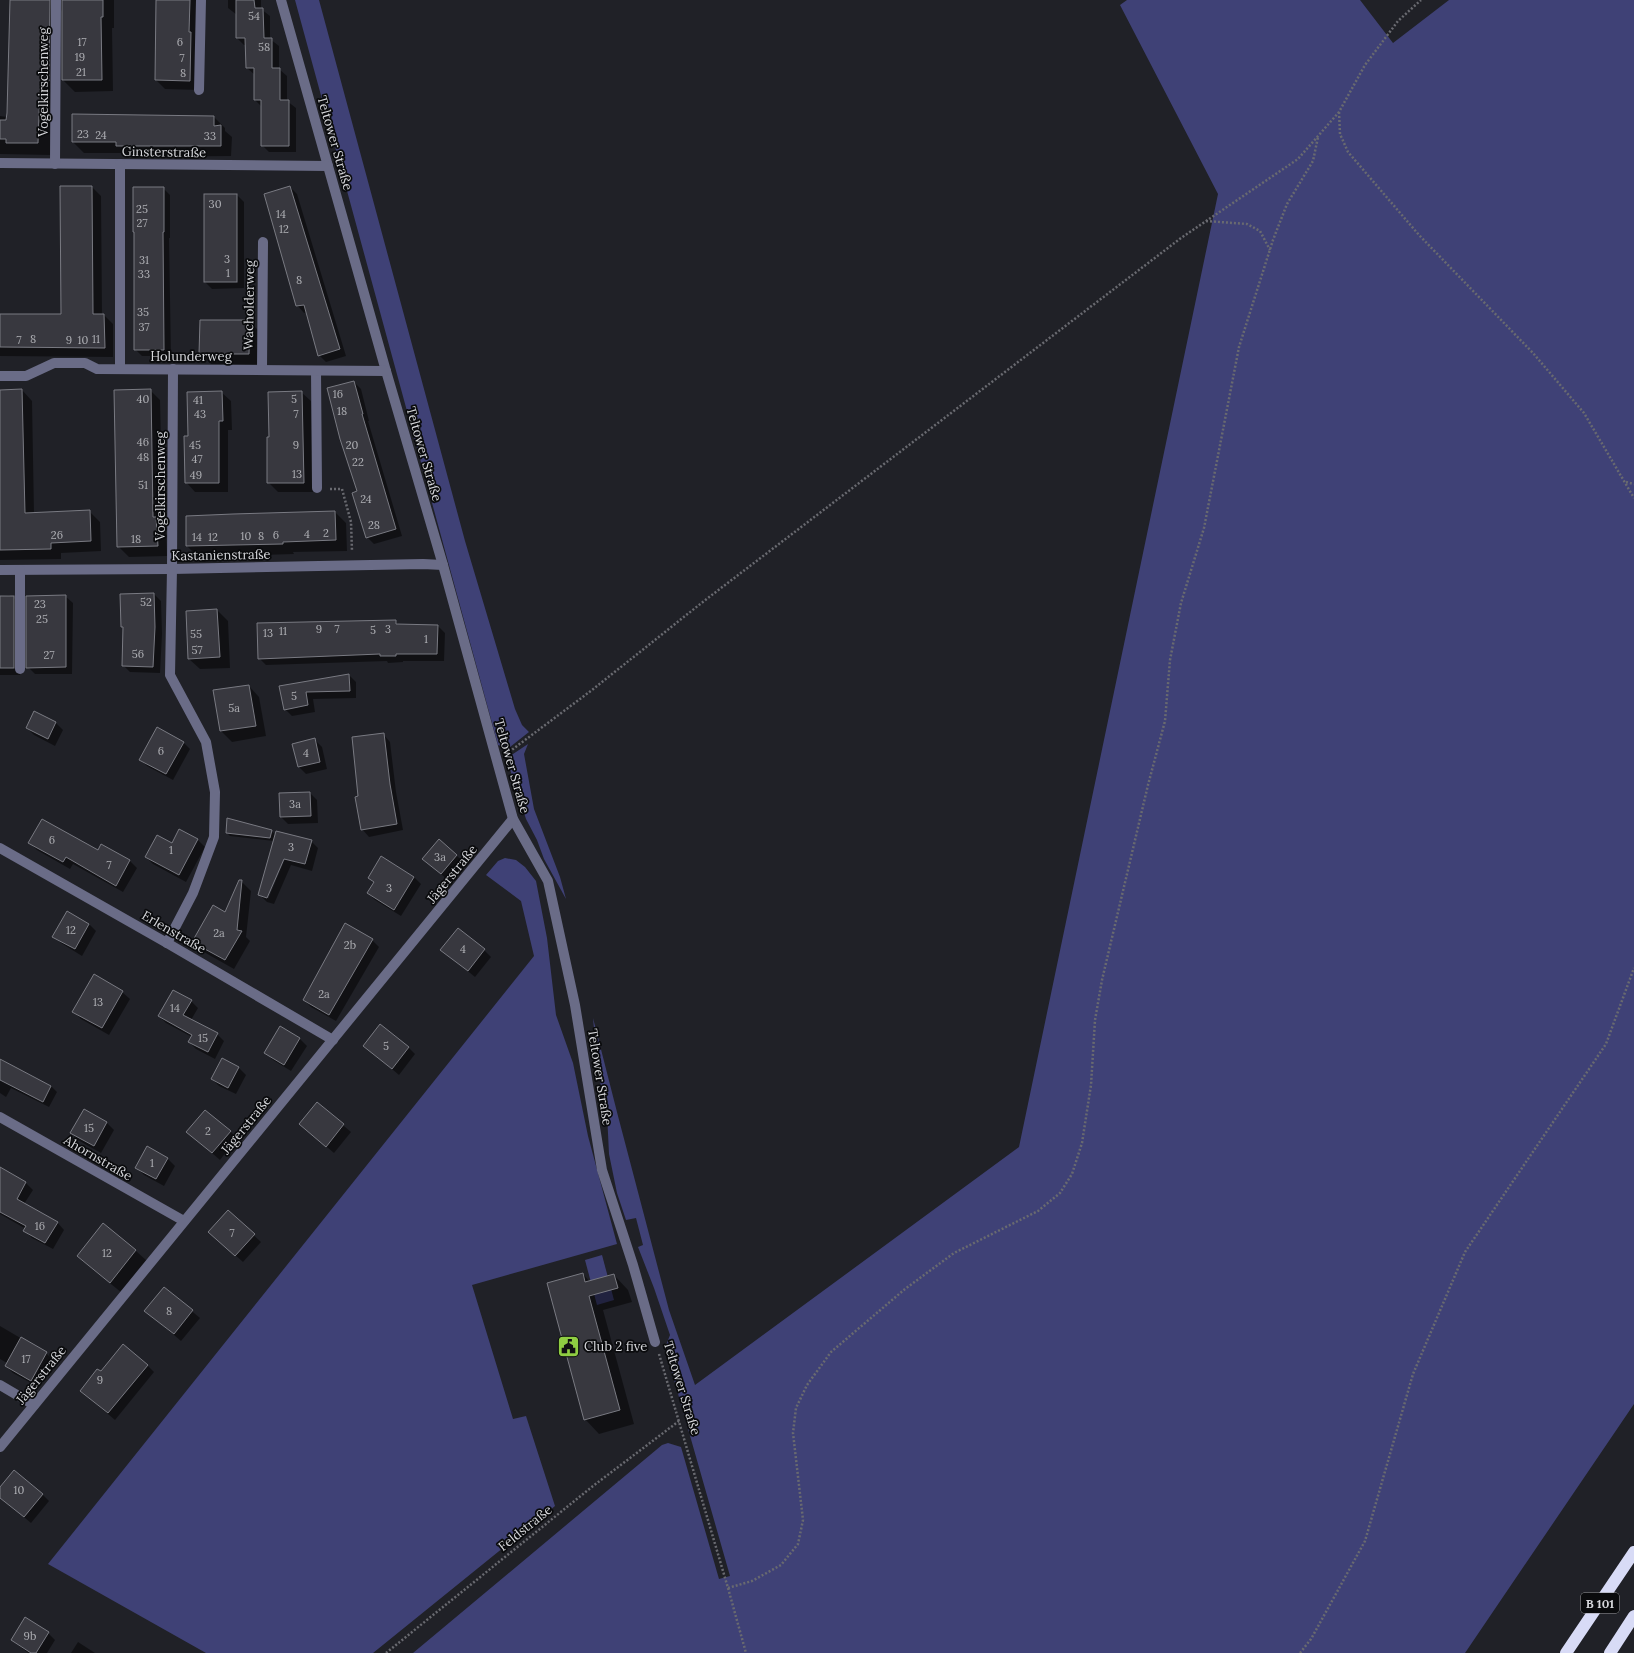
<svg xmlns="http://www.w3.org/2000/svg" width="1634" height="1653" font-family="Lora,serif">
	<rect width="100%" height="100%" fill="#202127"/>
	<g fill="#3f4176">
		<path d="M 295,0 L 319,0 L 465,541 L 515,709 L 522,725 L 529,732 L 510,747 L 502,747 L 498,745 Z"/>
		<path d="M 1127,0 L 1360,0 L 1393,43 L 1449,0 L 1634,0 L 1634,1404 L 1465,1653 L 413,1653 L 662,1445 L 668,1443 L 681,1447 L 719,1579 L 730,1576 L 665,1348 L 670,1335 L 654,1288 L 638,1247 L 643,1245 L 636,1218 L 626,1220 L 617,1193 L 609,1154 L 607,1113 L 598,1072 L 593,1018 L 618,1116 L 669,1310 L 695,1385 L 1019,1147 L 1218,194 L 1120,5 Z"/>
		<path d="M 528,744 L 524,754 L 534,809 L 560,877 L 566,899 L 544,859 L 537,840 L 526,819 L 508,763 L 510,756 Z"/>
		<path d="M 505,858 L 516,860 L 525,867 L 536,881 L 547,938 L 556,1015 L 573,1063 L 588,1136 L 617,1244 L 472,1285 L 513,1419 L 526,1416 L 555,1506 L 373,1653 L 206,1653 L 48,1564 L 534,956 L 521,901 L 486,875 L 498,861 Z"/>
		<path d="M 602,1255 L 614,1300 L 597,1305 L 585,1260 Z"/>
	</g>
	<g fill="#0007" fill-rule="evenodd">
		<path d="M 11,0 L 114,0 L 114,28 L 112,28 L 113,91 L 75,92 L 63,80 L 63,6 L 61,12 L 51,99 L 50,155 L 0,154 L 0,116 L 7,117 Z"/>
		<path d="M 157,0 L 199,0 L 199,90 L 165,89 L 156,80 Z"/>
		<path d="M 228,0 L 261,0 L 261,9 L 270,16 L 270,39 L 279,46 L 279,69 L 287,76 L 287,101 L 296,108 L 296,152 L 269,152 L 262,145 L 262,107 L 255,100 L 255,75 L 247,68 L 246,45 L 244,45 L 237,38 L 237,15 L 228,8 Z"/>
		<path d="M 214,117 L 225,128 L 225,131 L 232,137 L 231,156 L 128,157 L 124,153 L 84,153 L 73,142 Z"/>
		<path d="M 92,187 L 101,196 L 102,315 L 104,315 L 113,324 L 113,357 L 0,356 L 0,315 L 62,315 Z"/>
		<path d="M 290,187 L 297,194 L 346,356 L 326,362 L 319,355 L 307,312 L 304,313 L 297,305 Z"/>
		<path d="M 163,188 L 170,195 L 170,238 L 169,238 L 171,356 L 142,356 L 135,349 Z"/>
		<path d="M 237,195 L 244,202 L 244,288 L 212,289 L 205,282 Z"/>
		<path d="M 249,321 L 260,332 L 260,364 L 211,364 L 200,353 Z"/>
		<path d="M 354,382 L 361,389 L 369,421 L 368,421 L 402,536 L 374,544 L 367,537 L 358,492 Z"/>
		<path d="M 22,390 L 32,401 L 34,513 L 89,511 L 100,522 L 101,551 L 61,553 L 61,559 L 0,560 L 0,391 Z"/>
		<path d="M 150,390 L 160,400 L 163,525 L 166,528 L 167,556 L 129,557 L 118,546 Z"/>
		<path d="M 221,392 L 231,401 L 232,430 L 228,430 L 228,492 L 195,492 L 186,482 L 189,437 Z"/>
		<path d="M 301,392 L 311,401 L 313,492 L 278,492 L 268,482 Z"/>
		<path d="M 335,512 L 346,523 L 347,551 L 293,552 L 294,554 L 198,557 L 187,546 Z"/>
		<path d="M 154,594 L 161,601 L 162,634 L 160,673 L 130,672 L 123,665 L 124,629 L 122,627 Z"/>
		<path d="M 9,595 L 13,597 L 20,604 L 20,675 L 0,675 L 0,596 Z"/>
		<path d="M 65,596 L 73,603 L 72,674 L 35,674 L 28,667 Z"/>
		<path d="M 217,610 L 228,621 L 230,668 L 200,669 L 189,659 Z"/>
		<path d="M 395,621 L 399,625 L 438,626 L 445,633 L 444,661 L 403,661 L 403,662 L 388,663 L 387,661 L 266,665 L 259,658 Z"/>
		<path d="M 349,675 L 356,682 L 356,698 L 313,699 L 315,712 L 292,716 L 285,709 L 281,687 Z"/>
		<path d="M 249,686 L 259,697 L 266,736 L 232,742 L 221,731 L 215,691 Z"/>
		<path d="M 35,713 L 56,723 L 63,730 L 55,746 L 34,735 L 27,728 Z"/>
		<path d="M 383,734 L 390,742 L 396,792 L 403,830 L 369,837 L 362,829 L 360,797 Z"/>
		<path d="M 315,740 L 322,747 L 327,769 L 306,774 L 299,767 L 294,744 Z"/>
		<path d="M 183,742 L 190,749 L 173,780 L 147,766 L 140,759 Z"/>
		<path d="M 310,793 L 317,800 L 318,823 L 288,824 L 281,817 Z"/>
		<path d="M 180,831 L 198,840 L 205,847 L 186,882 L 153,864 L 146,857 L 172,844 Z"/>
		<path d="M 271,831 L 276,835 L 311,841 L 318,848 L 312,871 L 291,865 L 274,904 L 267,902 L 260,895 L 274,841 L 230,836 L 227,833 ZM 285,854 L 287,854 L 268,899 L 268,893 Z"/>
		<path d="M 439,841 L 464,862 L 449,881 L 424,859 Z"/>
		<path d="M 30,843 L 98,851 L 102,845 L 130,861 L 137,868 L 123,892 L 73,864 L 70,869 L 37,850 Z"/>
		<path d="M 414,877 L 421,884 L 401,916 L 375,900 L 368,893 L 374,883 L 369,878 Z"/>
		<path d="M 241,881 L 251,891 L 246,937 L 250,941 L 234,969 L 202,951 L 193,942 L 225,913 Z"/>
		<path d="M 67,912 L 89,924 L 96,931 L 82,956 L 61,943 L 54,936 Z"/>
		<path d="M 345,924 L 372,940 L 379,947 L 336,1021 L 311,1007 L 304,1000 Z"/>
		<path d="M 442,950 L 484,950 L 491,957 L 475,977 Z"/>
		<path d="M 94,976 L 122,992 L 130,999 L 109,1035 L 81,1019 L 74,1012 Z"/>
		<path d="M 191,1001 L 198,1008 L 191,1020 L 217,1034 L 224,1041 L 215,1059 L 196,1049 L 189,1042 L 192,1037 L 166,1023 L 159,1016 Z"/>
		<path d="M 281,1028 L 300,1039 L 307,1046 L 291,1071 L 273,1060 L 266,1053 Z"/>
		<path d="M 365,1046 L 408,1047 L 415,1054 L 399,1075 Z"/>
		<path d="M 0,1058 L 17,1069 L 51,1086 L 57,1092 L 49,1107 L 11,1088 L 6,1097 L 0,1093 Z"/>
		<path d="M 223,1059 L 239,1068 L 246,1075 L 236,1094 L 219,1086 L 212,1079 Z"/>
		<path d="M 317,1103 L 351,1132 L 334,1153 L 300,1124 Z"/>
		<path d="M 84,1110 L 107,1123 L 114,1130 L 101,1153 L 78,1140 L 71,1133 Z"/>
		<path d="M 230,1131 L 237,1138 L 220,1160 L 188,1132 Z"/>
		<path d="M 148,1148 L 168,1159 L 175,1166 L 164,1186 L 144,1175 L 137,1168 Z"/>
		<path d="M 0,1168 L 26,1183 L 33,1190 L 24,1204 L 57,1222 L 64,1230 L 53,1249 L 32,1238 L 25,1231 L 26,1229 L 0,1214 Z"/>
		<path d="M 228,1211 L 261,1242 L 243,1262 L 217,1239 Z"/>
		<path d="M 103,1224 L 136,1251 L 147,1261 L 122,1293 L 89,1266 L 78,1256 Z"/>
		<path d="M 583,1274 L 590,1282 L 614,1275 L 628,1290 L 632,1302 L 603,1310 L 634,1424 L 599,1434 L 585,1419 Z"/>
		<path d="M 164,1288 L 200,1318 L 181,1341 L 146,1311 Z"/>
		<path d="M 0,1326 L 46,1353 L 53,1360 L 38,1387 L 13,1373 L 6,1366 L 7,1363 L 0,1359 Z"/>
		<path d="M 147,1365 L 154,1372 L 115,1420 L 81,1391 L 101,1373 Z"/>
		<path d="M 0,1489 L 42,1494 L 49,1501 L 31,1523 L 0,1497 Z"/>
		<path d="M 48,1633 L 55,1640 L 47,1653 L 28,1653 L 12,1640 Z"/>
		<path d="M 78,1642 L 95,1653 L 71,1653 Z"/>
	</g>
	<g fill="#38383f" stroke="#797a82">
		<path d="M 10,0 L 50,0 L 49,81 L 43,81 L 43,88 L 40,88 L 38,143 L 6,143 L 6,139 L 0,139 L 0,120 L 6,120 L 7,113 Z"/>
		<path d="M 62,0 L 103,0 L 103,17 L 101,17 L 102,80 L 62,80 Z"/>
		<path d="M 156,0 L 190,0 L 189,32 L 191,32 L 190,81 L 155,80 Z"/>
		<path d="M 236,0 L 254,0 L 255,8 L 263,8 L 264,38 L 272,38 L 272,68 L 280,68 L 280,100 L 289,100 L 289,146 L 261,146 L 261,100 L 254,100 L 254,68 L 246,68 L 245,38 L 236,38 Z"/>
		<path d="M 72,114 L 214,116 L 214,126 L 221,125 L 221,146 L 116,146 L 116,142 L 72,142 Z"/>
		<path d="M 60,186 L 92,186 L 93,314 L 104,314 L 105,348 L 0,347 L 0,314 L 61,314 Z"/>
		<path d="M 290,186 L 340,349 L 318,356 L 304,305 L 296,306 L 264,194 Z"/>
		<path d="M 133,187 L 164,187 L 164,232 L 163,232 L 164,350 L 134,350 L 134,232 L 133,232 Z"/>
		<rect x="204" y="194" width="33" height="88"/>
		<path d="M 200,320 L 250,320 L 249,354 L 199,354 Z"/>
		<path d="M 354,381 L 363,414 L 362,414 L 396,529 L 366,538 L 352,493 L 357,491 L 340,439 L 327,388 Z"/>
		<path d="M 22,389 L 25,513 L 90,510 L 91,541 L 51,543 L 51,549 L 0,550 L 0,390 Z"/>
		<path d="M 151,389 L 153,517 L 156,517 L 158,546 L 117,547 L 114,390 Z"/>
		<path d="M 222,391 L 223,421 L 219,421 L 219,483 L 185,483 L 184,436 L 188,436 L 187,392 Z"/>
		<path d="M 302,391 L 304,483 L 267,483 L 267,437 L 269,437 L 268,392 Z"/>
		<path d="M 335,511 L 336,540 L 283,542 L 283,544 L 186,546 L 186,516 L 233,514 Z"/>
		<path d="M 154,593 L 155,627 L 153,667 L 122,666 L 123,627 L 121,627 L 120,594 Z"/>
		<path d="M 66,595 L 66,667 L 26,668 L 26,596 Z"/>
		<rect x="0" y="596" width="14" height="72"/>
		<path d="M 217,609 L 220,657 L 188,659 L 186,611 Z"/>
		<path d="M 396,620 L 396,624 L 438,625 L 437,654 L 396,654 L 396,656 L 380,656 L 380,654 L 258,659 L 257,623 Z"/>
		<path d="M 349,674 L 350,691 L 306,692 L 308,705 L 284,710 L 279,686 Z"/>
		<path d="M 249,685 L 256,726 L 220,731 L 213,690 Z"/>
		<path d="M 34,711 L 56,722 L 48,739 L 26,728 Z"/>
		<path d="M 157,727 L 184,742 L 166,774 L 139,760 Z"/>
		<path d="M 384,733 L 390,784 L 397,824 L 361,830 L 355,797 L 358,796 L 352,737 Z"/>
		<path d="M 315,738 L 320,762 L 298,767 L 292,744 Z"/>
		<path d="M 310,792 L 311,816 L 280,817 L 279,793 Z"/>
		<path d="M 227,818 L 272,830 L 270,838 L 226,833 Z"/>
		<path d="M 42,819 L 98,850 L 101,844 L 130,860 L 116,886 L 66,857 L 63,862 L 28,843 Z"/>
		<path d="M 179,829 L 198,839 L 179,875 L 145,857 L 157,835 L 172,843 Z"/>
		<path d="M 276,831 L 312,840 L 305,864 L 284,859 L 267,898 L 258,895 Z"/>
		<path d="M 439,839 L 457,855 L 441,874 L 422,859 Z"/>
		<path d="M 381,856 L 414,877 L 394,910 L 367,893 L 374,882 L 368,878 Z"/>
		<path d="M 239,880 L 242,880 L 237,930 L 242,931 L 225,960 L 192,942 L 213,905 L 225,912 Z"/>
		<path d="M 67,911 L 89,924 L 75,949 L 52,937 Z"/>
		<path d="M 345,923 L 373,939 L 329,1015 L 303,1000 Z"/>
		<path d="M 458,928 L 485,949 L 468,971 L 440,950 Z"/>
		<path d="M 94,974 L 123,991 L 102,1028 L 72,1012 Z"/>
		<path d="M 173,990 L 192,1000 L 183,1015 L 218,1033 L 208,1052 L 188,1042 L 192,1035 L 158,1016 Z"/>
		<path d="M 380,1024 L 409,1047 L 392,1069 L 363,1046 Z"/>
		<path d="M 280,1026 L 300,1038 L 284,1065 L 264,1053 Z"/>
		<path d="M 222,1058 L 239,1067 L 228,1088 L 211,1079 Z"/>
		<path d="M 0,1059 L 51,1086 L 43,1102 L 0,1080 Z"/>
		<path d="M 317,1102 L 344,1124 L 326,1147 L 299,1124 Z"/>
		<path d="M 84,1109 L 107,1122 L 94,1146 L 70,1133 Z"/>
		<path d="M 205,1110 L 231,1131 L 212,1153 L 186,1132 Z"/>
		<path d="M 147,1146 L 168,1158 L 156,1179 L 135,1168 Z"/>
		<path d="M 0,1167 L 26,1182 L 17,1199 L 58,1222 L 45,1243 L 23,1231 L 26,1226 L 0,1212 Z"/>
		<path d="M 228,1210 L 255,1234 L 235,1256 L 208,1232 Z"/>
		<path d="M 103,1223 L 136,1250 L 110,1283 L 77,1256 Z"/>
		<path d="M 583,1273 L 585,1282 L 614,1274 L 618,1288 L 589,1296 L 620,1410 L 584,1420 L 547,1283 Z"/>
		<path d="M 164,1287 L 193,1310 L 174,1334 L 144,1311 Z"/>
		<path d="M 21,1337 L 47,1352 L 31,1381 L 5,1366 Z"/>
		<path d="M 123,1344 L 148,1365 L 108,1413 L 80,1391 L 97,1369 L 101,1371 Z"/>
		<path d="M 14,1470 L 43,1494 L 24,1517 L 0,1498 L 0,1487 Z"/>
		<path d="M 25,1617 L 49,1632 L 36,1653 L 31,1653 L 11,1640 Z"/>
	</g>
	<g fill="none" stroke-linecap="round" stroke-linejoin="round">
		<g stroke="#696a70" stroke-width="2.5" stroke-dasharray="2 2" stroke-linecap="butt">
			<path d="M 1339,112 L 1340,134 L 1348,152 L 1419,235 L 1533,353 L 1584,413 L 1634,498"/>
			<path d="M 1206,221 L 1247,224 L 1260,231 L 1270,250"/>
			<path d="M 1626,482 L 1634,484"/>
			<path d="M 330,489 L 342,489 L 351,522 L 352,551"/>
			<path d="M 509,752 L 592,690 L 704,601 L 1181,238 L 1298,159 L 1339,112 L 1365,65 L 1398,21 L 1421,0"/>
			<path d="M 659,1354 L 728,1588 L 746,1653"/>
			<path d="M 728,1588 L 752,1581 L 781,1565 L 798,1544 L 803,1520 L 793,1433 L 796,1408 L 807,1385 L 831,1352 L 905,1289 L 954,1253 L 1038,1211 L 1060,1193 L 1072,1174 L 1082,1143 L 1091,1085 L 1095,1020 L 1102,980 L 1148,785 L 1165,721 L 1170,660 L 1181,603 L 1204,528 L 1239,347 L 1273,240 L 1287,204 L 1313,161 L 1318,137"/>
			<path d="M 386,1653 L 593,1486 L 679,1421"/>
			<path d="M 1300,1653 L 1311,1639 L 1365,1541 L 1413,1374 L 1465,1252 L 1606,1044 L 1634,968"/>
		</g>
		<g stroke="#6a6c87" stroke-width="10">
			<path d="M 281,0 L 386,371 L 443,565 L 513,819 L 548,881 L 575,1005 L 602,1170 L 633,1265 L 655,1342"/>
			<path d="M 199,90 L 201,0"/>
			<path d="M 0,163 L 328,166"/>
			<path d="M 55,164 L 56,0"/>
			<path d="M 120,369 L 120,164"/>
			<path d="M 262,369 L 263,242"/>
			<path d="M 316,371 L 317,488"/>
			<path d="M 0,376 L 26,376 L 54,363 L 85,363 L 97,369 L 386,371"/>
			<path d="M 0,570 L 172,569 L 423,564 L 443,565"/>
			<path d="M 20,669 L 20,570"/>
			<path d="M 0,848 L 167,943 L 333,1040"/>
			<path d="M 167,943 L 193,893 L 214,837 L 215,792 L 206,742 L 170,675 L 172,569 L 173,369"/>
			<path d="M 0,1117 L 184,1221"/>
			<path d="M 0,1385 L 34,1405"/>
			<path d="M 0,1447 L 513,819"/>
		</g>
		<g stroke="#d8dbf6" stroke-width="12">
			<path d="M 1566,1653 L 1634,1552"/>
			<path d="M 1610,1653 L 1634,1616"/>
		</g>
	</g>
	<defs>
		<symbol id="civic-square" viewBox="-11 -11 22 22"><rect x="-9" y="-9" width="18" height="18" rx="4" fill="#8fcd42" stroke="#0a0b0d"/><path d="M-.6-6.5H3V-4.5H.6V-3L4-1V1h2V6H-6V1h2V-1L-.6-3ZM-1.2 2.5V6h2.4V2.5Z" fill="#111"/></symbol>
	</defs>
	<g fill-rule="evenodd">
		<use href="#civic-square" x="556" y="1334" width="25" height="25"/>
	</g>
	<g text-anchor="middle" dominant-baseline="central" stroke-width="3.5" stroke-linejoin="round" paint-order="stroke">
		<g font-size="11" fill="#aeafb4">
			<text x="254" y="16">54</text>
			<text x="82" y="42">17</text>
			<text x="180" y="42">6</text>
			<text x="264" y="47">58</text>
			<text x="80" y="57">19</text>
			<text x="182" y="58">7</text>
			<text x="81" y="72">21</text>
			<text x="183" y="73">8</text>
			<text x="83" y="134">23</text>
			<text x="101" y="135">24</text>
			<text x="210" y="136">33</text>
			<text x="215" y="204">30</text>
			<text x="142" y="209">25</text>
			<text x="281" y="214">14</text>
			<text x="142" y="223">27</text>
			<text x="284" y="229">12</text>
			<text x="227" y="259">3</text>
			<text x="144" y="260">31</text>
			<text x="228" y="273">1</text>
			<text x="144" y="274">33</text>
			<text x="299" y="280">8</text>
			<text x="143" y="312">35</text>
			<text x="144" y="327">37</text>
			<text x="33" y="339">8</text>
			<text x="96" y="339">11</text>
			<text x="19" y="340">7</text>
			<text x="69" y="340">9</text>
			<text x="83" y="340">10</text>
			<text x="338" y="394">16</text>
			<text x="143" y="399">40</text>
			<text x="294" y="399">5</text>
			<text x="198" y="400">41</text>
			<text x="342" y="411">18</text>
			<text x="200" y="414">43</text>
			<text x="296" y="414">7</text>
			<text x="143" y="442">46</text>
			<text x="195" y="445">45</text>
			<text x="296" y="445">9</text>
			<text x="352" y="445">20</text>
			<text x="143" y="457">48</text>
			<text x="197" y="459">47</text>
			<text x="358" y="462">22</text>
			<text x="297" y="474">13</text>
			<text x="196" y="475">49</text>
			<text x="143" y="485">51</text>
			<text x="366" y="499">24</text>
			<text x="374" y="525">28</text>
			<text x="326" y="533">2</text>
			<text x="307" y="534">4</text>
			<text x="57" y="535">26</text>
			<text x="276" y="535">6</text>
			<text x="246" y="536">10</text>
			<text x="261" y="536">8</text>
			<text x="197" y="537">14</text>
			<text x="213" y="537">12</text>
			<text x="136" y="539">18</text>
			<text x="146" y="602">52</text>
			<text x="40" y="604">23</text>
			<text x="42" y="619">25</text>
			<text x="319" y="629">9</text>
			<text x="337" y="629">7</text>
			<text x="388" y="629">3</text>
			<text x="373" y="630">5</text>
			<text x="283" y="631">11</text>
			<text x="268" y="633">13</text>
			<text x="196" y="634">55</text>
			<text x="426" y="639">1</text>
			<text x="197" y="650">57</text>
			<text x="138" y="654">56</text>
			<text x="49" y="655">27</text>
			<text x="294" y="696">5</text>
			<text x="234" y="708">5a</text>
			<text x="161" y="751">6</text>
			<text x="306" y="753">4</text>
			<text x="295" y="804">3a</text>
			<text x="52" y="840">6</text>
			<text x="291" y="847">3</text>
			<text x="171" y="850">1</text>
			<text x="440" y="857">3a</text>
			<text x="109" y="865">7</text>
			<text x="389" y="888">3</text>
			<text x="71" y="930">12</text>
			<text x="219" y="933">2a</text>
			<text x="350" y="945">2b</text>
			<text x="463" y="949">4</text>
			<text x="324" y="994">2a</text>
			<text x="98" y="1002">13</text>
			<text x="175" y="1008">14</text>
			<text x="203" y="1038">15</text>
			<text x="386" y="1046">5</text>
			<text x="89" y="1128">15</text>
			<text x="208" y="1131">2</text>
			<text x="152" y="1163">1</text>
			<text x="40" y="1226">16</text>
			<text x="232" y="1233">7</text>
			<text x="107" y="1253">12</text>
			<text x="169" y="1311">8</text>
			<text x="26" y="1359">17</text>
			<text x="100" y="1380">9</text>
			<text x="19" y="1490">10</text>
			<text x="30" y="1636">9b</text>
		</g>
		<rect fill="#0a0b0d" stroke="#999a9d" stroke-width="1" x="1581" y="1593" width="38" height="20" rx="3"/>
		<g font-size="12" font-weight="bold" fill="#d6d7db">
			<text x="1600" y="1603">B 101</text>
		</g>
		<g font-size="13" fill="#d6d7db" stroke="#0a0b0d">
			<text transform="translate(43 82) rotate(-90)">Vogelkirschenweg</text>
			<text transform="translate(335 143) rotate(74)">Teltower Straße</text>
			<text transform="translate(164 152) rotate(1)">Ginsterstraße</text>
			<text transform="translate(249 305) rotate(-89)">Wacholderweg</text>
			<text x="191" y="356">Holunderweg</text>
			<text transform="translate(424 454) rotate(74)">Teltower Straße</text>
			<text transform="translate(160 486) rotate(-90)">Vogelkirschenweg</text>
			<text transform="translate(221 555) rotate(-1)">Kastanienstraße</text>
			<text transform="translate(512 766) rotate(74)">Teltower Straße</text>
			<text transform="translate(452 874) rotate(-51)">Jägerstraße</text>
			<text transform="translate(174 932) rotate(30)">Erlenstraße</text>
			<text transform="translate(600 1077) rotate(81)">Teltower Straße</text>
			<text transform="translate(246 1125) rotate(-51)">Jägerstraße</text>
			<text transform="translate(98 1158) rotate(30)">Ahornstraße</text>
			<text transform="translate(41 1375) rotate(-51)">Jägerstraße</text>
			<text transform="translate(682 1388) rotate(73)">Teltower Straße</text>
			<text transform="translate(525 1528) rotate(-39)">Feldstraße</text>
		</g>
		<g font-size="13" fill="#d6d7db" stroke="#0a0b0d" text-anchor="start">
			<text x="584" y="1346">Club 2 five</text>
		</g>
	</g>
</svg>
